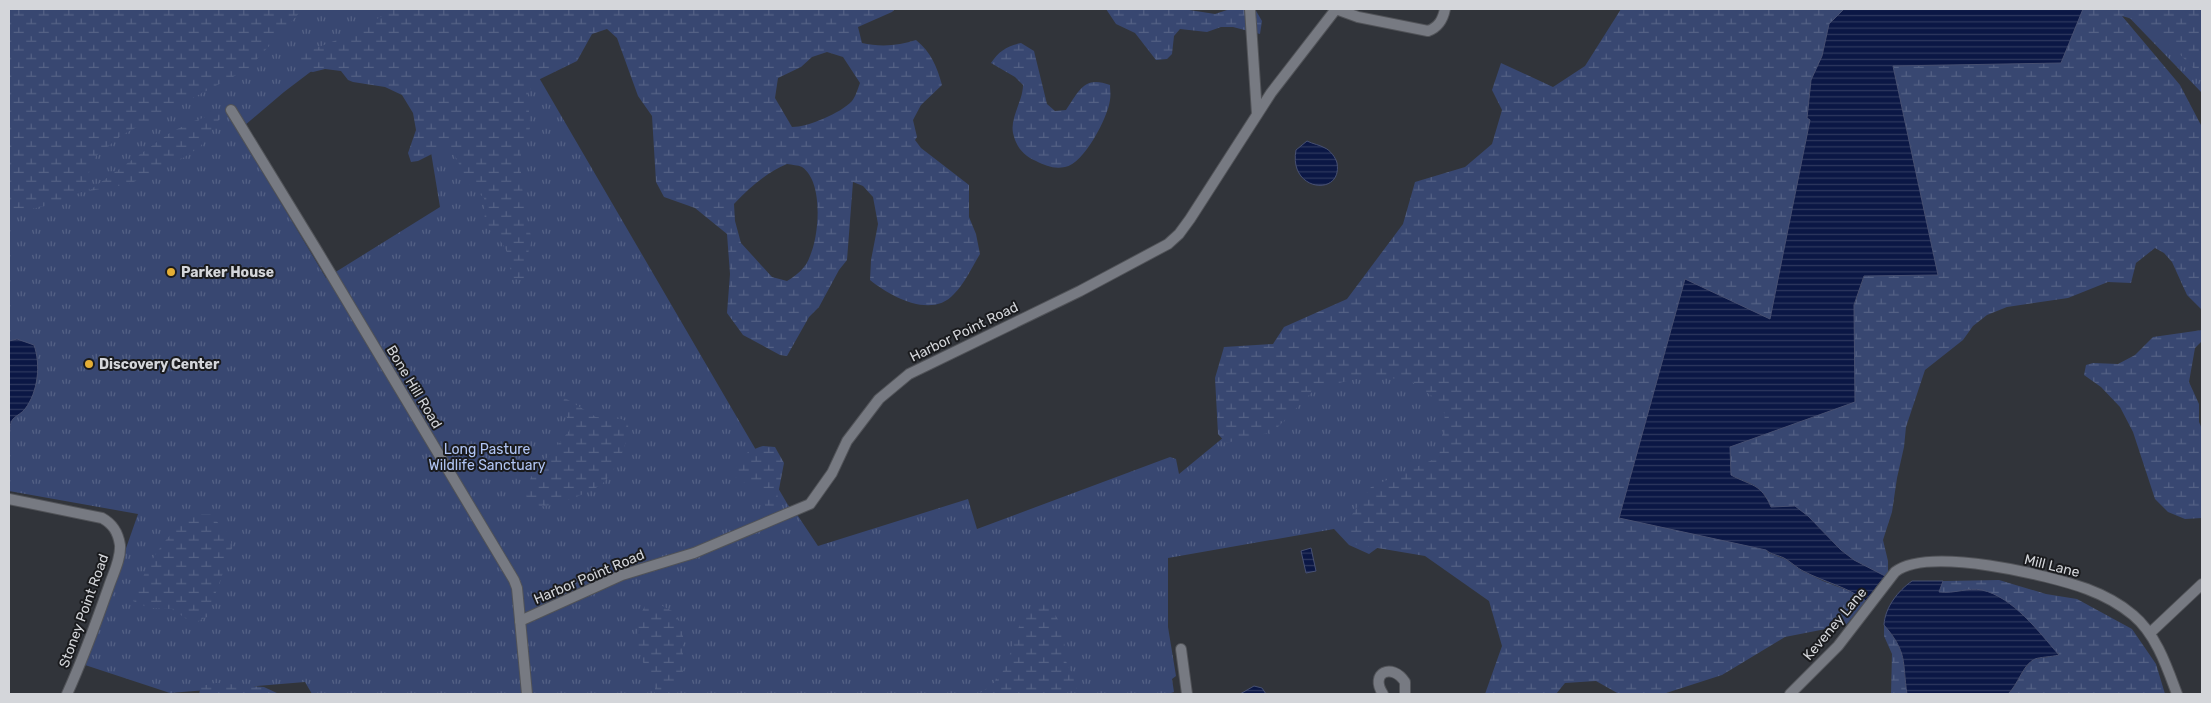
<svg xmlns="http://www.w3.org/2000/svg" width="2211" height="703" font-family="Rubik,sans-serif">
	<defs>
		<pattern id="grass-tufts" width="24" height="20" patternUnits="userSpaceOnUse" patternTransform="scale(1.25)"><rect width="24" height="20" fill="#384771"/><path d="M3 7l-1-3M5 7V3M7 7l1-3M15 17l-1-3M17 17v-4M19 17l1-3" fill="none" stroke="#546185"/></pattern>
		<pattern id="wetland-marsh" width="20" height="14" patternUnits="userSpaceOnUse" patternTransform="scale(1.25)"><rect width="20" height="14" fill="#384771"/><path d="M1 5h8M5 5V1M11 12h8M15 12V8" fill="none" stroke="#546185"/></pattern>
		<pattern id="water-rules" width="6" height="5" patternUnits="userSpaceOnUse" patternTransform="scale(1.25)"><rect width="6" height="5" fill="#0b1745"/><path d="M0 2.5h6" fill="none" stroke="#2e385f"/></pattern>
	</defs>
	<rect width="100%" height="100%" fill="#31343a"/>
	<g fill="url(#grass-tufts)" fill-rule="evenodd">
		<path d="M 9,9 L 499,9 L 788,505 L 798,516 L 818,546 L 968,499 L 977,529 L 1170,457 L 1176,459 L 1179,474 L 1386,304 L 1499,333 L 1405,528 L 1369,554 L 1349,545 L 1334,529 L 1168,558 L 1168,627 L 1176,676 L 1172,679 L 1174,692 L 1168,694 L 312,694 L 305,682 L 170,693 L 85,665 L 138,514 L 9,491 ZM 363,32 L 416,61 L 440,207 L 326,278 L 238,131 L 284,92 Z"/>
		<path d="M 2121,9 L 2202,9 L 2202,93 Z"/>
	</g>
	<g fill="url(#wetland-marsh)" fill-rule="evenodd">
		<path d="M 9,9 L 303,9 L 248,69 L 122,135 L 96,156 L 88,175 L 90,190 L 171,132 L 194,121 L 231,108 L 218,121 L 200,147 L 172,165 L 129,184 L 90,191 L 87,190 L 45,206 L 9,214 Z"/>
		<path d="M 394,9 L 895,9 L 892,12 L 858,27 L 862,43 C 879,47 899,46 916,40 C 931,52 937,67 942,85 L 921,105 L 913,120 L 917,137 L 915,140 L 921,148 L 969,185 L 969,217 L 976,234 L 980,254 C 972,267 965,283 954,294 C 932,319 891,297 870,280 L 871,260 L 878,224 L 873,197 L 863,186 L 853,182 L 847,260 L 839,270 L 819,307 L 809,317 L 787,356 L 780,355 L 743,335 L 727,313 L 730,274 L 727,234 L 695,208 L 664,197 L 656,182 L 652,116 L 638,96 L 617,38 L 607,29 L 592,34 L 577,61 L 534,82 L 528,94 L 530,128 L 521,153 L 521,176 L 525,216 L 532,239 L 527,257 L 525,278 L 520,280 L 514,279 C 509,271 510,264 508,255 C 504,243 495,234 485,226 L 484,198 L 469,184 L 455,156 L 446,147 L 418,161 L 411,162 L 408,153 L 416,130 L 413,113 L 402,95 L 385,87 L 353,82 L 348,80 L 341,71 L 325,69 L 313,72 L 306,71 L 299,55 L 349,35 ZM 827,52 L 843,57 L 860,83 C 858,88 856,96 852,101 C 841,113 808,127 792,127 L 775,98 L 778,78 L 801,67 L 812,57 ZM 787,164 C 792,165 798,165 802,167 C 824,182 819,236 810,256 C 806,268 797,275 787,281 L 772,277 L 741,243 L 735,221 L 734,204 C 750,187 766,173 787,164 Z"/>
		<path d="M 1106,9 L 1183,9 L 1215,14 L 1230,9 L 1255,9 L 1262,21 L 1260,34 L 1233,27 L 1221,27 L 1207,32 L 1180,29 L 1174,36 L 1172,54 L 1167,59 L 1156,60 L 1135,33 L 1116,24 Z"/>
		<path d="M 1621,9 L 1878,9 L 1817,124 L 1841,180 L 1751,371 L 1710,492 L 1769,553 L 1785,559 L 1802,571 L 1823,581 L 1857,594 L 1866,601 L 1846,625 L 1785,637 L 1722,675 L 1663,694 L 1619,694 L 1596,681 L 1565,683 L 1556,694 L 1485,694 L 1502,646 L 1489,601 L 1425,556 L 1354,544 L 1349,533 L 1351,516 L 1371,487 L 1439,457 L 1445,414 L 1432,396 L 1409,380 L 1370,376 L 1316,388 L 1273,432 L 1226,443 L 1218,434 L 1215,378 L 1224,347 L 1273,344 L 1284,327 L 1347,299 L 1403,224 L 1415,182 L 1465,167 L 1492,144 L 1502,110 L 1492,90 L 1501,63 L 1553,87 L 1585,66 Z"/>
		<path d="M 1965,9 L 2202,9 L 2202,77 C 2179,54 2155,24 2122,16 L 2180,85 L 2202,127 L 2202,310 L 2187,295 L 2172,262 L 2164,253 L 2155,248 L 2136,263 L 2131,283 L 2108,282 L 2068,298 L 2007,307 L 1987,315 L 1973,326 L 1963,340 L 1925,370 L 1906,427 L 1904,447 L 1897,478 L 1892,512 L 1883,540 L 1888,561 L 1888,573 L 1885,576 L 1854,560 L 1841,550 L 1795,507 L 1771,507 C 1761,482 1748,484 1726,473 L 1689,398 L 1843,337 L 1877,240 L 1849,86 Z"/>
		<path d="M 1021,43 L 1034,51 L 1047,104 L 1055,111 L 1066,110 C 1079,91 1084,75 1110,85 C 1110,89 1111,95 1110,100 C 1108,117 1084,164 1065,167 C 1054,169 1046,166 1036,161 C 1024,156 1016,147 1013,133 C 1010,117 1023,101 1023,85 L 1015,77 L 991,63 C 999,51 1007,46 1021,43 Z"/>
		<path d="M 2202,330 L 2202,341 L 2195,348 L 2189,382 L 2199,404 L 2199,422 L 2202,429 L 2202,518 L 2185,519 L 2168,512 L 2155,499 L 2133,432 L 2120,407 L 2101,387 L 2084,375 L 2086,365 L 2093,363 L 2118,364 L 2135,355 L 2153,337 Z"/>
		<path d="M 565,398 L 596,417 L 621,419 L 628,422 C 630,440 617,470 604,482 C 595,491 553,508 540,506 C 533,504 529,500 525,495 L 531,477 L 569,431 L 570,424 L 560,403 Z"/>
		<path d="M 763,446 L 775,447 L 784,463 L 776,505 L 766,509 L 762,493 L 735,477 C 738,457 744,452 763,446 Z"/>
		<path d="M 200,514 L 210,514 L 230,536 L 232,548 L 207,617 L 196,622 L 188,620 L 172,609 L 149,608 L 133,601 L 134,595 C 150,563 165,529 200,514 Z"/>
		<path d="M 1999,580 L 2046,594 L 2077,599 L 2132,629 L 2156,664 L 2165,694 L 2008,694 C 2018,685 2024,664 2035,659 C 2043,657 2051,658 2059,654 L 1962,590 L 1952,594 L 1939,592 L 1943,581 Z"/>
		<path d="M 1045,601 C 1052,611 1062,622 1064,634 C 1066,643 1063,652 1066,661 C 1069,672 1078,678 1076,690 L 1056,694 L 979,694 C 986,689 995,683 1000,676 C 1016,654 1013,610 1045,601 Z"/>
		<path d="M 659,604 L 672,611 L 683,627 L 683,671 L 673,694 L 655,694 L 655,684 L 644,665 L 637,643 L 637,621 L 645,606 Z"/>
		<path d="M 1884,625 C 1908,653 1902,661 1907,694 L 1891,694 L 1892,654 L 1884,636 Z"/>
		<path d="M 216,683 L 264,687 L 279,694 L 199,694 L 201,686 Z"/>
	</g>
	<g fill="url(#water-rules)" stroke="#475072">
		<path d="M 1844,9 L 2083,9 L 2061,63 L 1893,66 L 1938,275 L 1864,276 L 1854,305 L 1855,402 L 1730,447 L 1731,475 C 1751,486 1761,483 1771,507 L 1795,506 L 1808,516 L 1841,550 L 1854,560 L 1885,576 L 1866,601 C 1848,587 1824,582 1803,571 C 1797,568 1791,562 1784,558 C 1778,555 1772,555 1766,550 L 1619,518 L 1685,279 L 1770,319 L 1810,120 L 1807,118 L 1811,80 L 1822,56 L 1829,24 Z"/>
		<path d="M 1307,141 C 1313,144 1320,145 1325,148 C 1330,150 1336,158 1337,163 C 1343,197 1288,192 1296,150 Z"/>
		<path d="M 17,339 L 34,345 C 41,365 38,392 25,409 C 22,413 17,415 13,419 C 9,424 10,432 9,437 L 9,341 Z"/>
		<path d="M 1311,548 L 1316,571 L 1306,573 L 1301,551 Z"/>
		<path d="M 1912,581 L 1943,581 L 1939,592 C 1955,594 1968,587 1982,590 C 2013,597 2039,632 2059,655 C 2051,657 2040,657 2035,659 C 2023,664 2018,685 2008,694 L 1907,694 C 1902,661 1908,653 1884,625 C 1885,607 1898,591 1912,581 Z"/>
		<path d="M 1254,686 L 1262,688 L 1266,694 L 1240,694 Z"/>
	</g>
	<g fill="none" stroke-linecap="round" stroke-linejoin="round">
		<defs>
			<g id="minor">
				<path d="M 1250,9 L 1257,114"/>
				<path d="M 231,110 L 316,249 L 514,580 L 517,588 L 527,694"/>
				<path d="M 9,499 L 102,518 C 113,524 118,532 120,545 C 121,559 113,574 109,586 C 96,623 83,659 67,694"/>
				<path d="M 520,621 L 622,575 L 694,553 L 810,504 L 832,473 L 847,441 L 879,399 L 909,374 L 1080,291 L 1168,244 L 1179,234 L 1190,219 L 1271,93 L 1336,9 L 1358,17 L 1428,31 C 1439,27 1443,19 1445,9"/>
				<path d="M 2150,633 L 2202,584"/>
				<path d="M 1181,649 L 1187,694"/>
				<path d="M 1383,694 C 1369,673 1392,662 1405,682 L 1405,694"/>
				<path d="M 1790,694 L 1838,646 L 1895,572 C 1928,546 2049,575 2087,589 C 2103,595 2120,604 2133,615 C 2156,634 2167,667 2177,694"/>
			</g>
		</defs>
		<use href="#minor" stroke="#515358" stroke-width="12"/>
		<use href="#minor" stroke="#777a82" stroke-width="10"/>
	</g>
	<g fill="#e4ae35" stroke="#1a1b1e" stroke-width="2">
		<circle cx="171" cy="272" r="5"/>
		<circle cx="89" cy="364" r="5"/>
	</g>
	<g text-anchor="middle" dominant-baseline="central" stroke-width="4" stroke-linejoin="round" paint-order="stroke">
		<g font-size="14" font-weight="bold" fill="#d4d6da" stroke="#1a1b1e" text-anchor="start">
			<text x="181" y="272">Parker House</text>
			<text x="99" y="364">Discovery Center</text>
		</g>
		<g font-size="14" fill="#d4d6da" stroke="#1a1b1e">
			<text transform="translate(964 332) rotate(-26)">Harbor Point Road</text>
			<text transform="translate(414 387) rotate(59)">Bone Hill Road</text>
			<text transform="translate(2052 566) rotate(14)">Mill Lane</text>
			<text transform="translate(589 577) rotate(-23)">Harbor Point Road</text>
			<text transform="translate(84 611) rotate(-70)">Stoney Point Road</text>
			<text transform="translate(1835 624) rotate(-50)">Keveney Lane</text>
		</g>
		<g font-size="14" fill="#b1c5f4" stroke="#1a1b1e">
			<text x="487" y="449">Long Pasture<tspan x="487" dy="16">Wildlife Sanctuary</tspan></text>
		</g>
	</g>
	<rect width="2211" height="703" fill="none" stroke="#d4d6da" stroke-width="20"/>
</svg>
